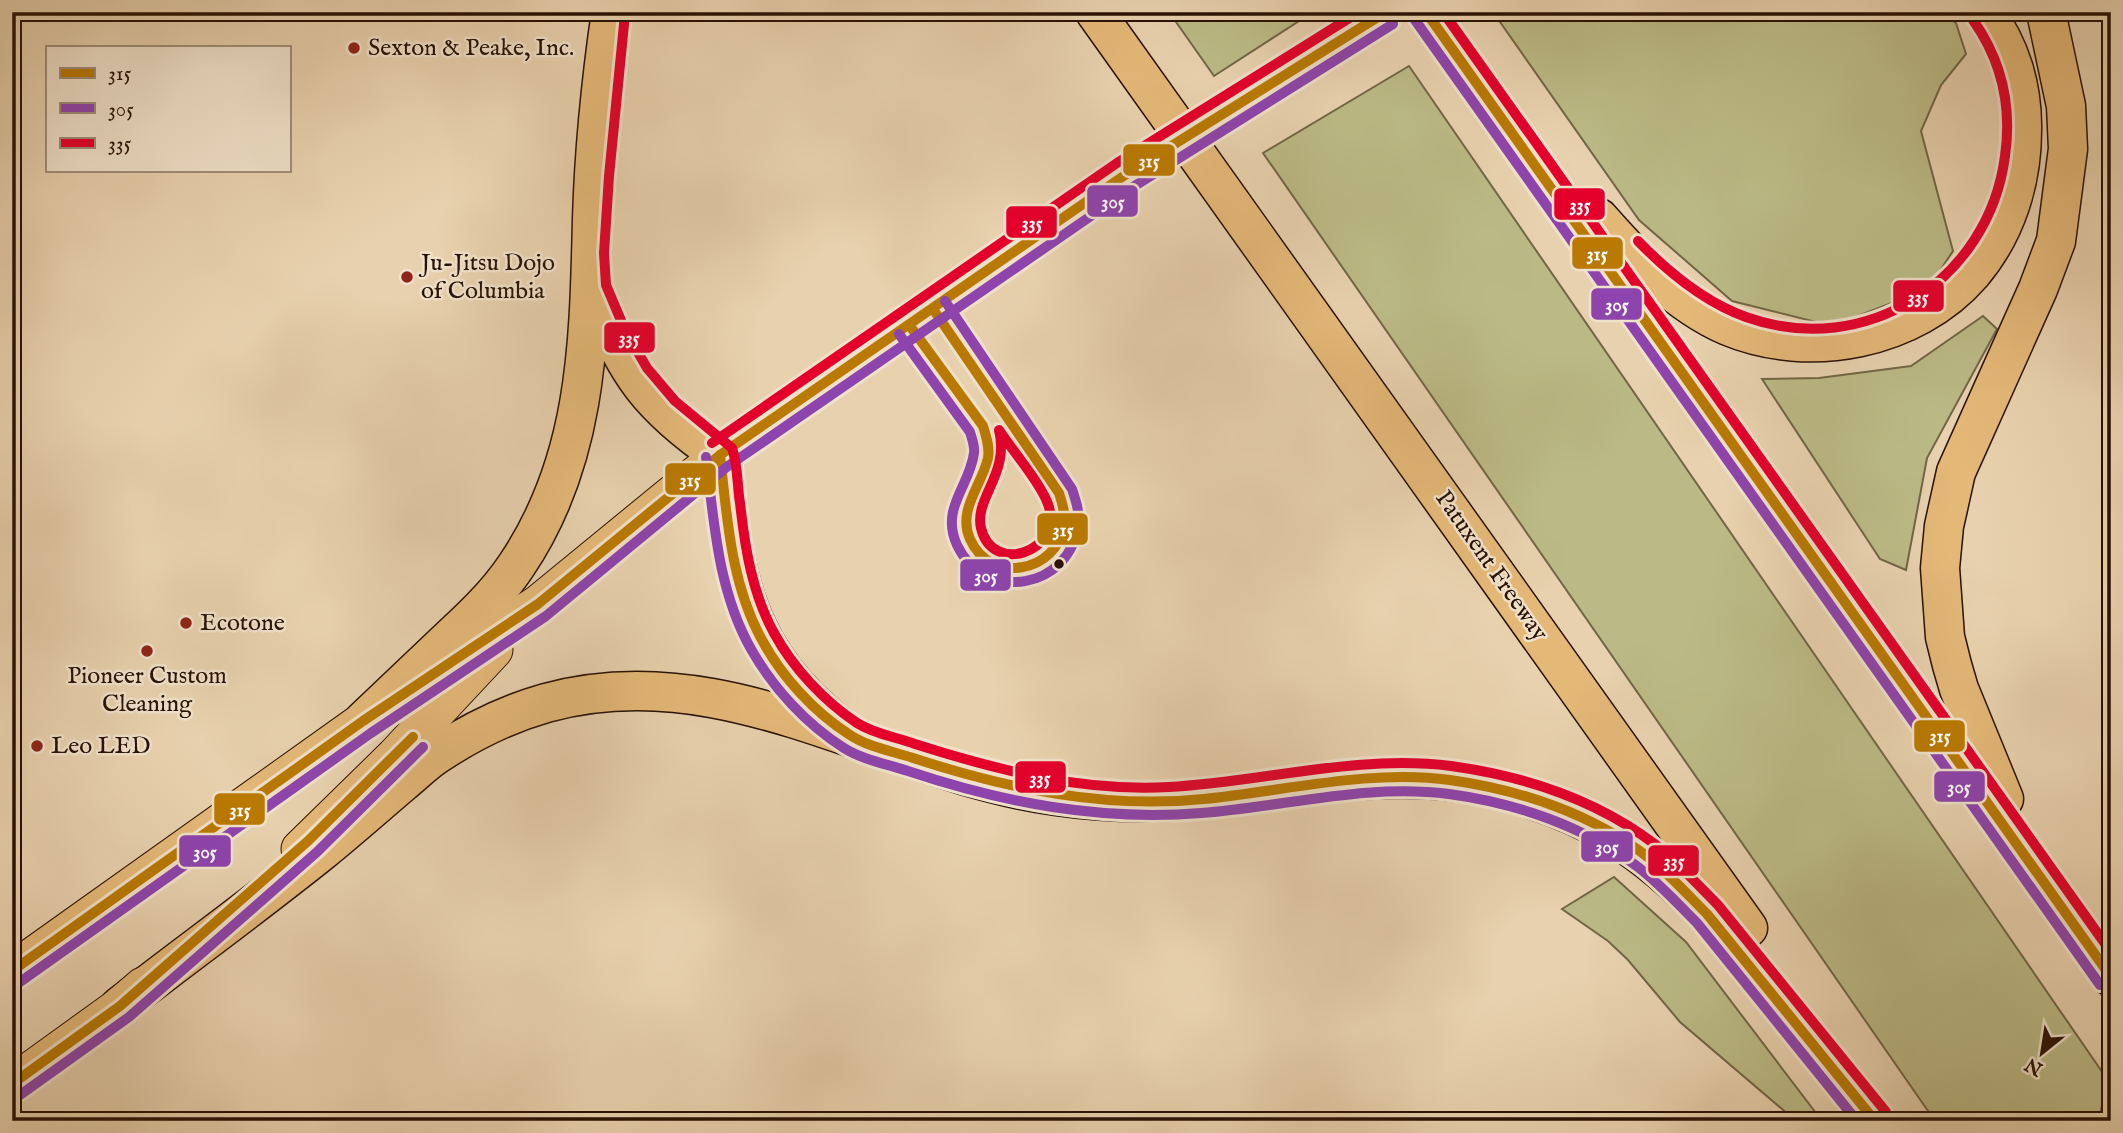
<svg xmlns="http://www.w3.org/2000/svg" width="2123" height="1133" font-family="'IM FELL English',serif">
	<rect width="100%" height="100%" fill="#e8d1ae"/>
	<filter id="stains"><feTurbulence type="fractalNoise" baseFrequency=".00286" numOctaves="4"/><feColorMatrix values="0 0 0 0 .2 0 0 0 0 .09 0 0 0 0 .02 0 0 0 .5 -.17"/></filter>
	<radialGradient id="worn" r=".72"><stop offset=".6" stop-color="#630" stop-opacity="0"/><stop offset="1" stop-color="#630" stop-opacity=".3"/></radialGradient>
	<g fill="#bbba86" stroke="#726646" stroke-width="2">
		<path d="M 1169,12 L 1313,12 L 1214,76 Z"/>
		<path d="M 1493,12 L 1941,12 L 1956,23 L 1966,54 L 1941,85 L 1921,131 L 1953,251 L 1928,289 L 1832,326 L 1732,301 L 1639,220 Z"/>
		<path d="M 1409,66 L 2107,1079 L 2099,1121 L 1935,1121 L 1263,153 Z"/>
		<path d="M 1983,316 L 1997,329 L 1927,458 L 1906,570 L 1880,559 L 1762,379 L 1819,378 L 1911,366 Z"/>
		<path d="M 1614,877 L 1686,942 L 1822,1121 L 1796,1121 L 1680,1022 L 1628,960 L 1608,941 L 1562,909 Z"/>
	</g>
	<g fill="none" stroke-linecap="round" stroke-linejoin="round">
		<defs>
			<g id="primary">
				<path d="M 300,849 L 395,756 L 494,650"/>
				<path d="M 12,971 L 363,721 L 538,604 L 720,455 L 1125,175"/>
				<path d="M 12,1084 L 120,1006 L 143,986"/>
			</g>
			<g id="motorway">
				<path d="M 1095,12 L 1748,928"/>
				<path d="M 1426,12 L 2111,977"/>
				<path d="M 1599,218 C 1636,260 1677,304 1728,326 C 1809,360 1914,340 1972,273 C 2006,233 2022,182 2022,131 C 2023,89 2011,45 1984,12"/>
				<path d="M 595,294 C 624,372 651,408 720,455 C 735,574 740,647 840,727"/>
				<path d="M 363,721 C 390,695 417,670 444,644 C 470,620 496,596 516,566 C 588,460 589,342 592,219 C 594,150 601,81 611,12"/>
				<path d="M 2004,799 L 1959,689 L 1952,665 L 1945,637 L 1940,568 L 1944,526 L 1956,472 L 2038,289 L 2056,241 L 2068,149 L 2066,106 L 2046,12"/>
				<path d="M 120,1006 C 187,954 256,904 322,851 C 349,829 375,806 402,783 C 413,774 424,763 436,755 C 469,733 507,714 546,703 C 726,653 884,772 1056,796 C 1104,803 1155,804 1204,799 C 1305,787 1408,764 1508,792 C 1593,815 1647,852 1707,914 L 1875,1121"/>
			</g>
		</defs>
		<use href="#primary" stroke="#281105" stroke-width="39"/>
		<use href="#motorway" stroke="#281105" stroke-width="41"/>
		<use href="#primary" stroke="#e4b877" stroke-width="37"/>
		<use href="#motorway" stroke="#e4b877" stroke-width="38"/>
		<defs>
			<path id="primary-bridge" d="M 1125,175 L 1386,12"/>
		</defs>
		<use href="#primary-bridge" stroke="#281105" stroke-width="39" stroke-linecap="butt"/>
		<use href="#primary-bridge" stroke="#e4b877" stroke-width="37"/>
		<defs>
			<g id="bus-1">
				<path d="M 1426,12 L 2111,977"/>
				<path d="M 910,326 L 983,426 C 986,436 990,447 988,458 C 982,485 957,510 970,539 C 990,585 1057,573 1064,525 C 1066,514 1062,503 1059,493 L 933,309"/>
				<path d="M 720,455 C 727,518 731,584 762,640 C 782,677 814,712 850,735 C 868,747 892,751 913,758 C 1008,789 1104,809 1204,799 C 1285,791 1369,769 1450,780 C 1521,790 1593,814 1649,858 C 1670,875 1688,895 1707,914 L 1875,1121"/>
				<path d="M 12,971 L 363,721 L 538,604 L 720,455 L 1125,175 L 1386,12"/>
				<path d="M 12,1084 L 120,1006 L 308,841 L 413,737"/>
			</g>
			<g id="bus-2">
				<path d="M 1415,20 L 2100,985"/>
				<path d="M 899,334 L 970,432 C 972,439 975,446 974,453 C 970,486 940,508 957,545 C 985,604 1070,589 1078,525 C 1080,513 1076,501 1072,489 L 945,301"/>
				<path d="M 706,457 C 714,522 718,591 751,649 C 773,688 806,724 844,748 C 863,760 887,764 908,771 C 1004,803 1100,821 1201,813 C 1283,807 1367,783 1449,794 C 1516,803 1584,826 1638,867 C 1660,884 1678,904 1697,923 L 1857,1121"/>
				<path d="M 20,982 L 371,733 L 546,616 L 728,466 L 1133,187 L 1393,24"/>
				<path d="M 20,1095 L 129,1017 L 317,852 L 423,747"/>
			</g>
			<g id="bus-3">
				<path d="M 1443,12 L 2111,952"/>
				<path d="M 625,14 L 609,176 L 604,253 L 606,285 L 625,330 L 647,368 L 675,401 L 732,448 C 738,465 737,485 740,503 C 745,548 752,593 774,633 C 793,668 824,701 857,723 C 874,734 896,737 915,744 C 997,770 1082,792 1169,787 C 1262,782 1357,754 1451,766 C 1524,776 1597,800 1656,845 C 1678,863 1698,885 1718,905 L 1886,1112"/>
				<path d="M 1638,241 C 1669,273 1704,302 1746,317 C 1866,360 1989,280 2005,156 C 2012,107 2002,61 1973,20"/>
				<path d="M 999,430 C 1012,450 1043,486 1049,507 C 1061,553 992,575 981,528 C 974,498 1010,474 999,430 Z"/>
				<path d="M 712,443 L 1117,163 L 1359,12"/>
			</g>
		</defs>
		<use href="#bus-1" stroke="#f0e1ca" stroke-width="16"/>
		<use href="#bus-2" stroke="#f0e1ca" stroke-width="16"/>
		<use href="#bus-3" stroke="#f0e1ca" stroke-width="16"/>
		<use href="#bus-1" stroke="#b97902" stroke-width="10"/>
		<use href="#bus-2" stroke="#8e44ad" stroke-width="10"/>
		<use href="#bus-3" stroke="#e4002b" stroke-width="10"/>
	</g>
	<g fill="#8f2418" stroke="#f0e1ca" stroke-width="2.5">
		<circle cx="354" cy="48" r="7"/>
		<circle cx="407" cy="277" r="7"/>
		<circle cx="186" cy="623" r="7"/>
		<circle cx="147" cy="651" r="7"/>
		<circle cx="37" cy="746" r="7"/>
	</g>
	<circle fill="#281105" stroke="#f0e1ca" stroke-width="2.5" cx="1059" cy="564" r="6"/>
	<g text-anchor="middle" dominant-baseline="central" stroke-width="5" stroke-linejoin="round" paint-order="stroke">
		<g font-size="24" fill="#281105" stroke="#f0e1ca" text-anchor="start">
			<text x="368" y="48">Sexton &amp; Peake, Inc.</text>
			<text x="421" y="263">Ju-Jitsu Dojo<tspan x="421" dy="28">of Columbia</tspan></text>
			<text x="200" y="623">Ecotone</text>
			<text x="147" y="676" text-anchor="middle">Pioneer Custom<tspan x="147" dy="28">Cleaning</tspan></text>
			<text x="51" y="746">Leo LED</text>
		</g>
		<g font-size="24" fill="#281105" stroke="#f0e1ca">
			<text transform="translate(1491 566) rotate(55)">Patuxent Freeway</text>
		</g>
	</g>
	<g stroke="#f0e1ca" stroke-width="2.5">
		<rect x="1122" y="143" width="54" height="34" rx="7" fill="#b97902"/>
		<rect x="1086" y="184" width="53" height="34" rx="7" fill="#8e44ad"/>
		<rect x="1553" y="187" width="53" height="34" rx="7" fill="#e4002b"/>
		<rect x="1005" y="205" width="53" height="34" rx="7" fill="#e4002b"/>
		<rect x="1571" y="236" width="53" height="34" rx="7" fill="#b97902"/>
		<rect x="1892" y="279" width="53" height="34" rx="7" fill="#e4002b"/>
		<rect x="1590" y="287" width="53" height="34" rx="7" fill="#8e44ad"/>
		<rect x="603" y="321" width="53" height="33" rx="7" fill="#e4002b"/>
		<rect x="664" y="462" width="53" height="34" rx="7" fill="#b97902"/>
		<rect x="1036" y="512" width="53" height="34" rx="7" fill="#b97902"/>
		<rect x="959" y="558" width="53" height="34" rx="7" fill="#8e44ad"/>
		<rect x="1913" y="719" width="53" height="34" rx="7" fill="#b97902"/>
		<rect x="1014" y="760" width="53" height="34" rx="7" fill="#e4002b"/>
		<rect x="1933" y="770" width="53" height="33" rx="7" fill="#8e44ad"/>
		<rect x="213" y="792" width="53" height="34" rx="7" fill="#b97902"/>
		<rect x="1580" y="830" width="54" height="33" rx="7" fill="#8e44ad"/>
		<rect x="178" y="834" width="54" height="34" rx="7" fill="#8e44ad"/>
		<rect x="1647" y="844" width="53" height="33" rx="7" fill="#e4002b"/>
	</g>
	<g font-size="19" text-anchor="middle" font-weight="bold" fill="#fff">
		<text x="1149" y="167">315</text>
		<text x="1113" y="208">305</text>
		<text x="1580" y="211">335</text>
		<text x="1032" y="229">335</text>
		<text x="1597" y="260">315</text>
		<text x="1918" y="303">335</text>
		<text x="1617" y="311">305</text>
		<text x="629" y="344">335</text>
		<text x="690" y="486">315</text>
		<text x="1063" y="536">315</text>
		<text x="986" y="582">305</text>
		<text x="1940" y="742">315</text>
		<text x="1040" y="784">335</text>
		<text x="1959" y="793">305</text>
		<text x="240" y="816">315</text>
		<text x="1607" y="853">305</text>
		<text x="205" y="858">305</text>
		<text x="1674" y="867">335</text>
	</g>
	<rect width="2123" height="1133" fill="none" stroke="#e8d1ae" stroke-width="42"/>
	<rect x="14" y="14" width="2095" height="1105" fill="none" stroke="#281105" stroke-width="3.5"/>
	<rect x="21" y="21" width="2081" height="1091" fill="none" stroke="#281105" stroke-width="2"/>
	<rect x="46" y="46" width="245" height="126" fill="#f0e1ca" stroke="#a08e7b" stroke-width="2"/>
	<rect x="60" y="68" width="35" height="10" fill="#b97902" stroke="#a08e7b" stroke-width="2"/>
	<text x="108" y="80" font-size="21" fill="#281105">315</text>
	<rect x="60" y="103" width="35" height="10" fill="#8e44ad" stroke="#a08e7b" stroke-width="2"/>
	<text x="108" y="116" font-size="21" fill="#281105">305</text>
	<rect x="60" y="138" width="35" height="10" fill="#e4002b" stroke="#a08e7b" stroke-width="2"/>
	<text x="108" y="150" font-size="21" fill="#281105">335</text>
	<g transform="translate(2042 1053) rotate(210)" stroke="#f0e1ca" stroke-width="5" paint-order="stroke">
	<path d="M0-5L12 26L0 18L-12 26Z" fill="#281105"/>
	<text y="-10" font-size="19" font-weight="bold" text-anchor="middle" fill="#281105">N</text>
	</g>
	<rect width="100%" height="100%" filter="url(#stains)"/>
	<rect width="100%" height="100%" fill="url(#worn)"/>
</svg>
